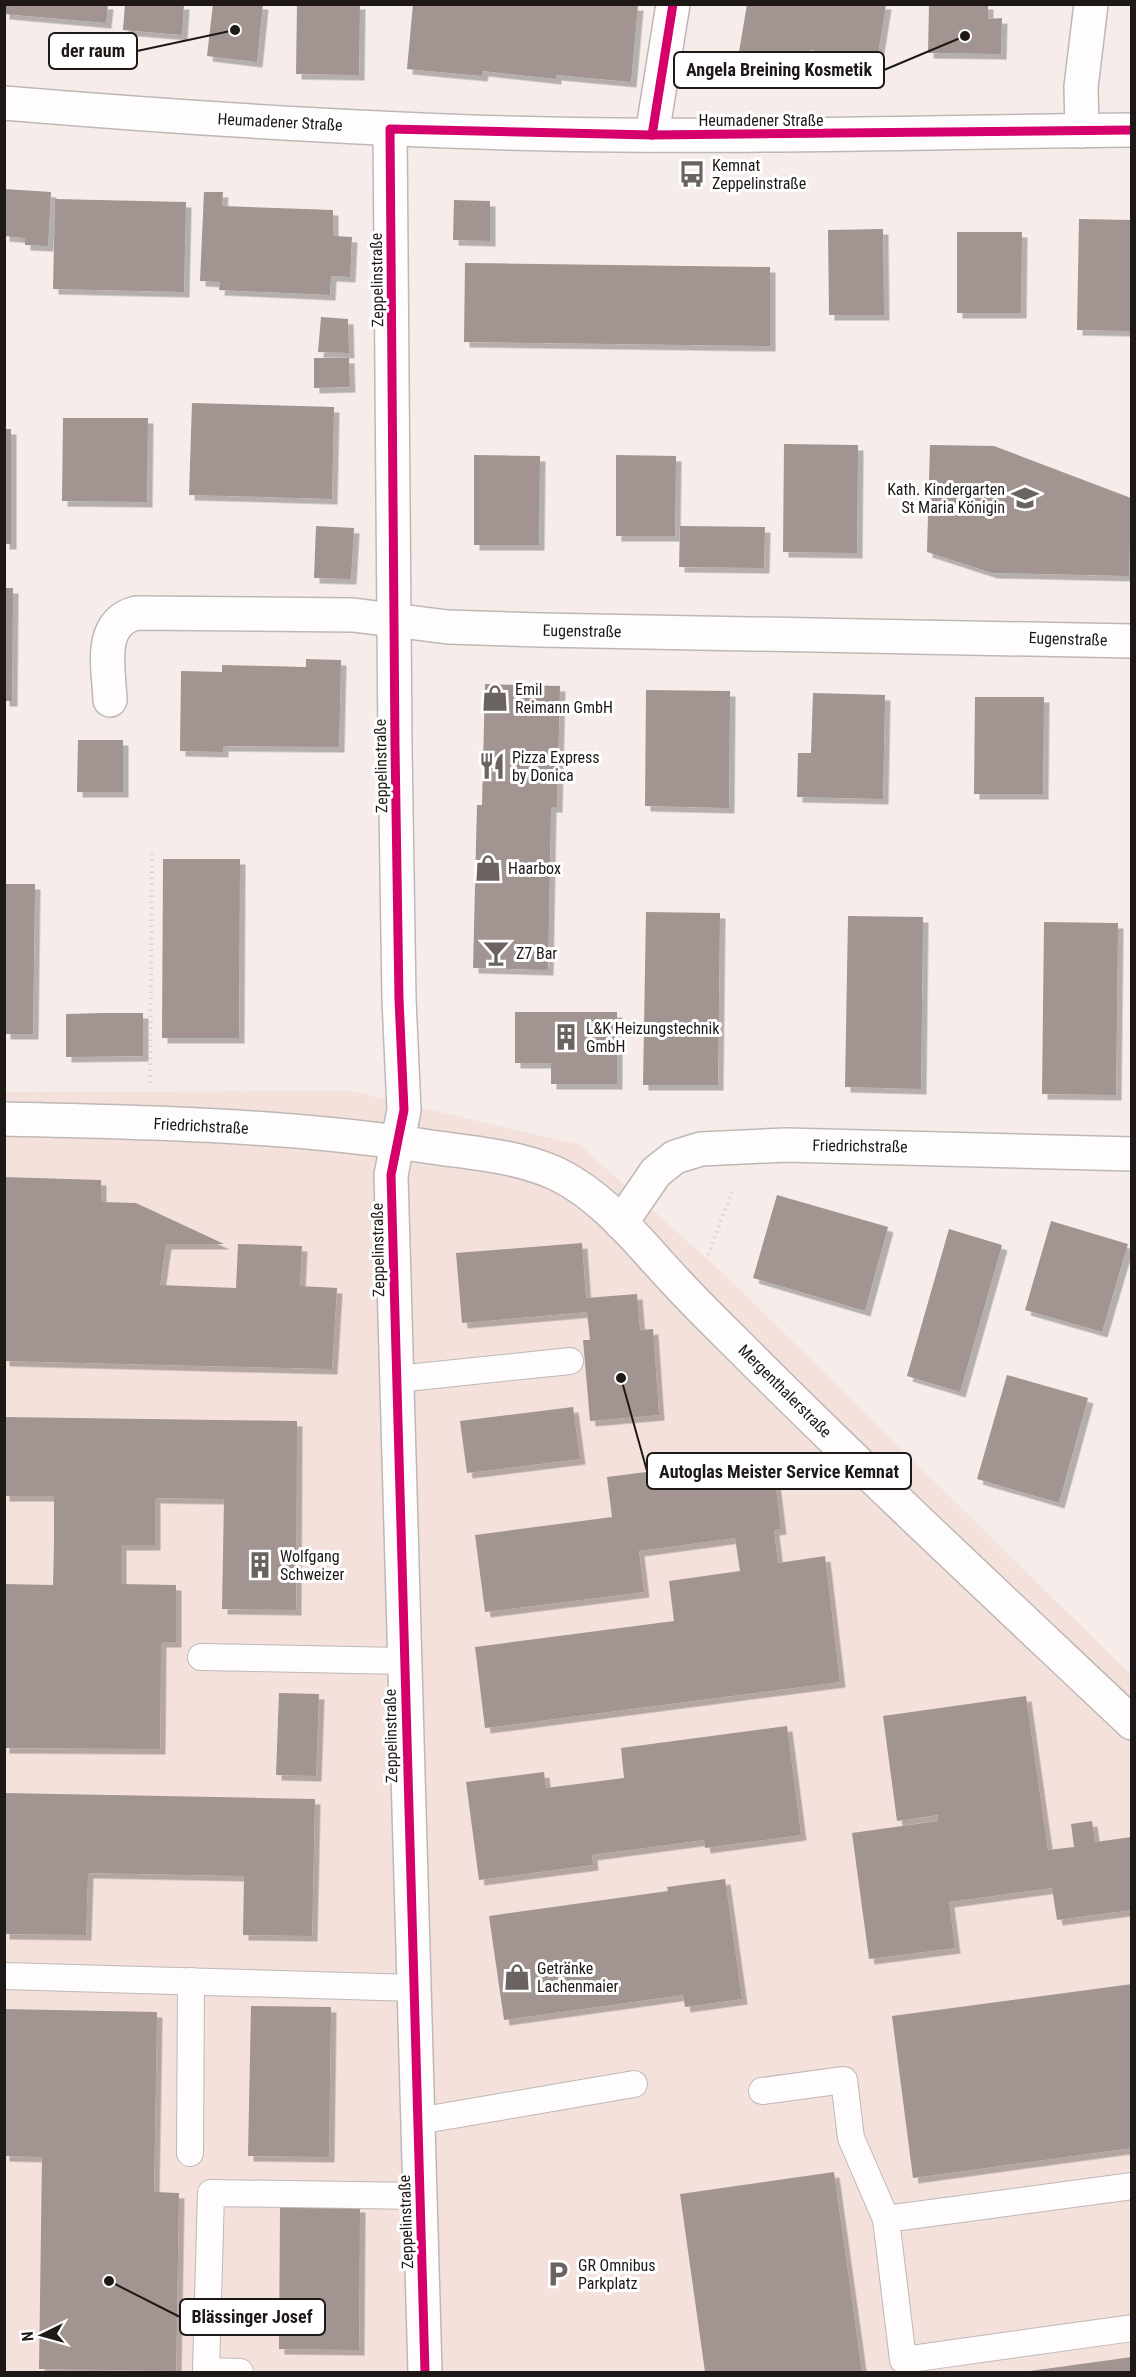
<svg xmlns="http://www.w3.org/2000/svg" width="1136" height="2377" font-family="'Roboto Condensed',sans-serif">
	<defs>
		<filter id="shadow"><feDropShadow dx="5.5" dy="5.5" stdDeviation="0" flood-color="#0004"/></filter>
	</defs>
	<rect width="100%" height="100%" fill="#f6edea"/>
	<path fill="#f4e1dc" d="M 351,1091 L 580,1145 L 726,1276 L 1131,1675 L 1131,2372 L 5,2372 L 4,1092 Z"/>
	<g fill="#a29490" filter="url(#shadow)">
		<path d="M 4,4 L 108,4 L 106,23 L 4,14 Z"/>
		<path d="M 125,4 L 184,4 L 182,35 L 123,30 Z"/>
		<path d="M 213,4 L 263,4 L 257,62 L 207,56 Z"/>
		<path d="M 297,4 L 360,4 L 359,75 L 296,74 Z"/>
		<path d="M 413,4 L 638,5 L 631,82 L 556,75 L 556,79 L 483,71 L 482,76 L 407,69 Z"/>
		<path d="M 747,4 L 886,4 L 877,61 L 810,50 L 807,64 L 739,52 Z"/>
		<path d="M 929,4 L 988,4 L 988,19 L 1002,18 L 1001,54 L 928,53 Z"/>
		<path d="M 4,189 L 51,192 L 48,246 L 25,245 L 25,238 L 4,236 Z"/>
		<path d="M 204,192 L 223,192 L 222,206 L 333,210 L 333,236 L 352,237 L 350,277 L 331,276 L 330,295 L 219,290 L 220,282 L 200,281 Z"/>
		<path d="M 55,199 L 186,202 L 184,292 L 53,289 Z"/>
		<path d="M 454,200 L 490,201 L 490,241 L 453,240 Z"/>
		<path d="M 1079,219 L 1132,220 L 1132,331 L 1077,330 Z"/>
		<path d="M 883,229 L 884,315 L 829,315 L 828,230 Z"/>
		<path d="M 957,232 L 1022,232 L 1021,313 L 957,313 Z"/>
		<path d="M 465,263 L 770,267 L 770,346 L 464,342 Z"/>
		<path d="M 321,317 L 348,319 L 349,353 L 318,352 Z"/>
		<path d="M 314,358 L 349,358 L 350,387 L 314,388 Z"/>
		<path d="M 192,403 L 334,407 L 332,499 L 189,495 Z"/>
		<path d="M 63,418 L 148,418 L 147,502 L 62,501 Z"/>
		<rect x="4" y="429" width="7" height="115"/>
		<path d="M 784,444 L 858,445 L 857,553 L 783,552 Z"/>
		<path d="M 930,445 L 994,446 L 1131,498 L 1129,576 L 992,573 L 927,552 Z"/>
		<path d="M 474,455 L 540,456 L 539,545 L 474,545 Z"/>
		<path d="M 616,455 L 676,456 L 675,536 L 616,536 Z"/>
		<path d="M 316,526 L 354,528 L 351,579 L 314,578 Z"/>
		<path d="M 680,526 L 765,527 L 764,568 L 679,567 Z"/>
		<path d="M 4,588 L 13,588 L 12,701 L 4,701 Z"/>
		<path d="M 306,659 L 341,660 L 339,747 L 223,746 L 223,752 L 180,751 L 181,671 L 222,672 L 222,665 L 306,667 Z"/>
		<path d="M 485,684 L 560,686 L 557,807 L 551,807 L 548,970 L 473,968 L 477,805 L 482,805 Z"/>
		<path d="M 646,690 L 730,691 L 729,808 L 645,806 Z"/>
		<path d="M 813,693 L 885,695 L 883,799 L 797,797 L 798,753 L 811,753 Z"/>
		<path d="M 975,697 L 1044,697 L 1043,794 L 974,794 Z"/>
		<path d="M 78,740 L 123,740 L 123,792 L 77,792 Z"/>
		<path d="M 163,859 L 240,859 L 239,1038 L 162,1038 Z"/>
		<path d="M 5,884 L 35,884 L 33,1034 L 5,1034 Z"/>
		<path d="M 646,912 L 720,913 L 718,1085 L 643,1085 Z"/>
		<path d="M 848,916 L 923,917 L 921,1089 L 845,1087 Z"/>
		<path d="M 1044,922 L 1118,923 L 1116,1095 L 1042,1094 Z"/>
		<path d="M 515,1012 L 617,1012 L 617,1084 L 551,1084 L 551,1063 L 515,1063 Z"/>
		<path d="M 105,1013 L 143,1013 L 143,1056 L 66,1057 L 66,1014 Z"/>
		<path d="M 4,1177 L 101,1180 L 101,1202 L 136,1203 L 224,1244 L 166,1244 L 160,1285 L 236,1288 L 238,1244 L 302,1246 L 300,1286 L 337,1288 L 332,1369 L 4,1361 Z"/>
		<path d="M 777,1195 L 888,1227 L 865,1311 L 753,1278 Z"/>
		<path d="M 1051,1221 L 1128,1244 L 1102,1332 L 1025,1310 Z"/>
		<path d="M 949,1229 L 1002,1245 L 960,1392 L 907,1376 Z"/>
		<path d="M 582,1243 L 586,1298 L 637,1294 L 640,1330 L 653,1329 L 659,1415 L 590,1421 L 583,1340 L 590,1340 L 587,1312 L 462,1323 L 456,1253 Z"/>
		<path d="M 1007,1375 L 1088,1398 L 1059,1503 L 977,1479 Z"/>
		<path d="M 573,1407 L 580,1459 L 467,1473 L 460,1421 Z"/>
		<path d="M 4,1417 L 297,1421 L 296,1610 L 222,1609 L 224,1499 L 155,1498 L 155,1545 L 121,1545 L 121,1584 L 176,1585 L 176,1642 L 161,1642 L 160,1749 L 4,1748 L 4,1584 L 53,1585 L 54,1545 L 54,1496 L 4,1496 Z"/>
		<path d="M 772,1456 L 781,1529 L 774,1530 L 778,1563 L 825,1556 L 840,1682 L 485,1728 L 475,1647 L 674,1621 L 669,1581 L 740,1571 L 735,1538 L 639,1551 L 644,1592 L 485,1612 L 475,1535 L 612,1517 L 607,1477 Z"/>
		<path d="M 279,1693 L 319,1694 L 316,1776 L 276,1775 Z"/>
		<path d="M 1026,1696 L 1048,1850 L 1074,1847 L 1071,1824 L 1092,1821 L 1095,1842 L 1132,1837 L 1132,1910 L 1057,1920 L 1052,1888 L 949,1902 L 955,1948 L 869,1959 L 852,1833 L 938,1821 L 938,1815 L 897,1821 L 883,1716 Z"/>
		<path d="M 787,1726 L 801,1835 L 705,1848 L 704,1840 L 592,1855 L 593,1865 L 479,1880 L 466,1782 L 544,1772 L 546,1788 L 624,1778 L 621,1748 Z"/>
		<path d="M 4,1793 L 315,1799 L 312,1936 L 243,1935 L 244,1876 L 88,1873 L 86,1935 L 4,1934 Z"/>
		<path d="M 725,1879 L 742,1999 L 685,2007 L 683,1995 L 504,2020 L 489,1916 L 668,1891 L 667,1887 Z"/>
		<path d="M 1132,1984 L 1132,2148 L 913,2178 L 892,2016 Z"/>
		<path d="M 251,2006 L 331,2007 L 329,2157 L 248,2156 Z"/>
		<path d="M 4,2009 L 157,2012 L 154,2192 L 179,2193 L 176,2371 L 39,2369 L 42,2157 L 4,2156 Z"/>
		<path d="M 834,2172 L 862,2372 L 705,2372 L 680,2194 Z"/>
		<path d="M 280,2207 L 360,2207 L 359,2350 L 279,2349 Z"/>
		<path d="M 1132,2357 L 1132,2372 L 1031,2372 L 1030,2371 Z"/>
	</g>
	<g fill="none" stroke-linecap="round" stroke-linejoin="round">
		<defs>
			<g id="service">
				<path d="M 397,1379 L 570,1361"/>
				<path d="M 201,1657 L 404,1661"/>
				<path d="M 4,1976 L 414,1988"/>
				<path d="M 762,2091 L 844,2080 L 851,2138 L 886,2219"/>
				<path d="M 418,2121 L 634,2084"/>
				<path d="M 190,2153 L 191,1981"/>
				<path d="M 1132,2186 L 886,2219 L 903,2360 L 1132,2328"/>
				<path d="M 240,2372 L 206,2371 L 211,2193 L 420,2196"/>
			</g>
			<g id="minor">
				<path d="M 390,129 L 395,746 L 399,999 L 404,1110 L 391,1175 L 425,2372"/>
				<path d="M 1082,131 L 1081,87 L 1091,4"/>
				<path d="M 652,135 L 673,4"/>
				<path d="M 110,700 C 109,668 97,624 136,613 L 353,615 L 448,627 L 541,630 L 1132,641"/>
				<path d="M 4,1119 C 147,1122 290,1125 431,1147 C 473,1153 518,1156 557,1174 C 605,1197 641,1245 677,1283 C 700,1308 725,1332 749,1356 C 874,1481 1003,1601 1132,1723"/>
				<path d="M 621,1223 L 656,1172 L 675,1157 L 701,1149 L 786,1145 L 1132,1154"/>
			</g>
			<path id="secondary" d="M 4,103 C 172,117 340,128 508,133 C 716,139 924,132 1132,130"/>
		</defs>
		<use href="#service" stroke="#beb8b5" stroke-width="28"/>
		<use href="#minor" stroke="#beb8b5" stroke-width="36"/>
		<use href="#secondary" stroke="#beb8b5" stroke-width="36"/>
		<g stroke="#d7d4d3" stroke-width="4" stroke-dasharray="1.5 4.5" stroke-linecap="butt">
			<path d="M 150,1083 L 152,854"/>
			<path d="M 708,1255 L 733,1189"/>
		</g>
		<use href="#service" stroke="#fefcfc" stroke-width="26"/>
		<use href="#minor" stroke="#fefcfc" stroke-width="33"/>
		<use href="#secondary" stroke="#fefcfc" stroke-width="33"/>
		<defs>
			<g id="cycleway">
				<path d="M 652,135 L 673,4"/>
				<path d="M 425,2372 L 391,1175 L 404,1110 L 399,999 L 395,746 L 390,129 L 652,135 L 1132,130"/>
			</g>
		</defs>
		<use href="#cycleway" stroke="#fff" stroke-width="13"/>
		<use href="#cycleway" stroke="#d6006c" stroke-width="9"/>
	</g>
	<defs>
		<symbol id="bus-bare" viewBox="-9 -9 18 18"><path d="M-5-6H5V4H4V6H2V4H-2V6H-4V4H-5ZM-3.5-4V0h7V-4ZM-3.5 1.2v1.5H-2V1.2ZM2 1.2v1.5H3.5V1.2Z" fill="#6a6360" stroke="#fff" stroke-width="2.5" paint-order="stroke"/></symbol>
		<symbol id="school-bare" viewBox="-9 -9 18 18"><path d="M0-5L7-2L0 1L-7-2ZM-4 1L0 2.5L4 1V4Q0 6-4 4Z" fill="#6a6360" stroke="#fff" stroke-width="2.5" paint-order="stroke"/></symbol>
		<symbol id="shop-bare" viewBox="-9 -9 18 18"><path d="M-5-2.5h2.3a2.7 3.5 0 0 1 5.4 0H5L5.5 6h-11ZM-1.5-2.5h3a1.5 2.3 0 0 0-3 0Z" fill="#6a6360" stroke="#fff" stroke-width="2.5" paint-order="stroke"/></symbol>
		<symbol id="restaurant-bare" viewBox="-9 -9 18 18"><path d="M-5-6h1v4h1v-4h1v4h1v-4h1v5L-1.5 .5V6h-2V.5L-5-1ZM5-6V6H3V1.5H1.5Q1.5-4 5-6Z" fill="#6a6360" stroke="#fff" stroke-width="2.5" paint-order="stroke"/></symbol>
		<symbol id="bar-bare" viewBox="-9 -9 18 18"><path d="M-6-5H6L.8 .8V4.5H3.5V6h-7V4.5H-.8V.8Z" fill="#6a6360" stroke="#fff" stroke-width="2.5" paint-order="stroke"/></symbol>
		<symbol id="building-bare" viewBox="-9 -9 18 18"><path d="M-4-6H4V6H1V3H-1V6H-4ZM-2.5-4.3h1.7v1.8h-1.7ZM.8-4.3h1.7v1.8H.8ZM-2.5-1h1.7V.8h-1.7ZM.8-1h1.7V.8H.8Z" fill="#6a6360" stroke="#fff" stroke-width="2.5" paint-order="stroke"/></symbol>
		<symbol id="parking-bare" viewBox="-9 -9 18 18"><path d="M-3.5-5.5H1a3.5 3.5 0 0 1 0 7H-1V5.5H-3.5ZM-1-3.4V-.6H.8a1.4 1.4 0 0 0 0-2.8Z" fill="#6a6360" stroke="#fff" stroke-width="2.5" paint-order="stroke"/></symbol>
	</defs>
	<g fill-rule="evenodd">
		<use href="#bus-bare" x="673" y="155" width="38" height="38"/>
		<use href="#school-bare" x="1006" y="479" width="38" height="38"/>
		<use href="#shop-bare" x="476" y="679" width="38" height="38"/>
		<use href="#restaurant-bare" x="473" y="747" width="38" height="38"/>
		<use href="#shop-bare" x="469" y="849" width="38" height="38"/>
		<use href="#bar-bare" x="477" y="934" width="38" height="38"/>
		<use href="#building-bare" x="547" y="1018" width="38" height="38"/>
		<use href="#building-bare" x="241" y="1546" width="38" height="38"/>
		<use href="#shop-bare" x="498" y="1958" width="38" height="38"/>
		<use href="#parking-bare" x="539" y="2255" width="38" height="38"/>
	</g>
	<g text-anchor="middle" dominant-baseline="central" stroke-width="6" stroke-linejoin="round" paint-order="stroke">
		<g font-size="16" fill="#1e1816" stroke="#fff">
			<text x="761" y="120">Heumadener Straße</text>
			<text transform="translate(280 122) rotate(3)">Heumadener Straße</text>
			<text transform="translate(377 280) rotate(-91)">Zeppelinstraße</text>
			<text transform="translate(582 631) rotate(1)">Eugenstraße</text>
			<text transform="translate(1068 639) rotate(2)">Eugenstraße</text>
			<text transform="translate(381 766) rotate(-91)">Zeppelinstraße</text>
			<text transform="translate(201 1126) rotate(3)">Friedrichstraße</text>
			<text transform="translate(860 1146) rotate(1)">Friedrichstraße</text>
			<text transform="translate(378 1250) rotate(-91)">Zeppelinstraße</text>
			<text transform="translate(785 1391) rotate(45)">Mergenthalerstraße</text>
			<text transform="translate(391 1736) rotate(-91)">Zeppelinstraße</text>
			<text transform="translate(406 2222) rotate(-92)">Zeppelinstraße</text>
		</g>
		<g font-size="16" fill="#1e1816" stroke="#fff" text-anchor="start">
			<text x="712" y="165">Kemnat<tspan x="712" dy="18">Zeppelinstraße</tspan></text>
			<text x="1005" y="489" text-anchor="end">Kath. Kindergarten<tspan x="1005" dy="18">St Maria Königin</tspan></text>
			<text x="515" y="689">Emil<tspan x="515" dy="18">Reimann GmbH</tspan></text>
			<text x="512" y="757">Pizza Express<tspan x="512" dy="18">by Donica</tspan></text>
			<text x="508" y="868">Haarbox</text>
			<text x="516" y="953">Z7 Bar</text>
			<text x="586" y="1028">L&amp;K Heizungstechnik<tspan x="586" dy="18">GmbH</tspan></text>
			<text x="280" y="1556">Wolfgang<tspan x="280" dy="18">Schweizer</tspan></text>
			<text x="537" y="1968">Getränke<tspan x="537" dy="18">Lachenmaier</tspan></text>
			<text x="578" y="2265">GR Omnibus<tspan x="578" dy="18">Parkplatz</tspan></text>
		</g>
	</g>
	<path fill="none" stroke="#1e1816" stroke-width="2" d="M235 30L137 51M965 36L884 70M621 1378L647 1471M109 2281L180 2317"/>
	<g fill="#1e1816" stroke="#fff" stroke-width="2">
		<circle cx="235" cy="30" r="6"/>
		<circle cx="965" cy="36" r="6"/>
		<circle cx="621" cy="1378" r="6"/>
		<circle cx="109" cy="2281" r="6"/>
	</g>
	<g fill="#fff" stroke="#1e1816" stroke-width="2">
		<rect x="49" y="33" width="88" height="36" rx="6"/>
		<rect x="674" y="52" width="210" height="36" rx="6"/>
		<rect x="647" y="1453" width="264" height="36" rx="6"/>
		<rect x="180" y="2299" width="145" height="36" rx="6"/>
	</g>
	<g font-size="18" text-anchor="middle" font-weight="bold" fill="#1e1816">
		<text x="93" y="57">der raum</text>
		<text x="779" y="76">Angela Breining Kosmetik</text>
		<text x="779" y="1478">Autoglas Meister Service Kemnat</text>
		<text x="252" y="2323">Blässinger Josef</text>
	</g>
	<rect width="1136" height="2377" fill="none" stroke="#1e1816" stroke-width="12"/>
	<g transform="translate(42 2335) rotate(265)" stroke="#ffffff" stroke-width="4.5" paint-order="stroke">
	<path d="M0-4.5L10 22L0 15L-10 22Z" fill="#1e1816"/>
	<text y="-9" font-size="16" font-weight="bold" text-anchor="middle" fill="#1e1816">N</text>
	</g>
</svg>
